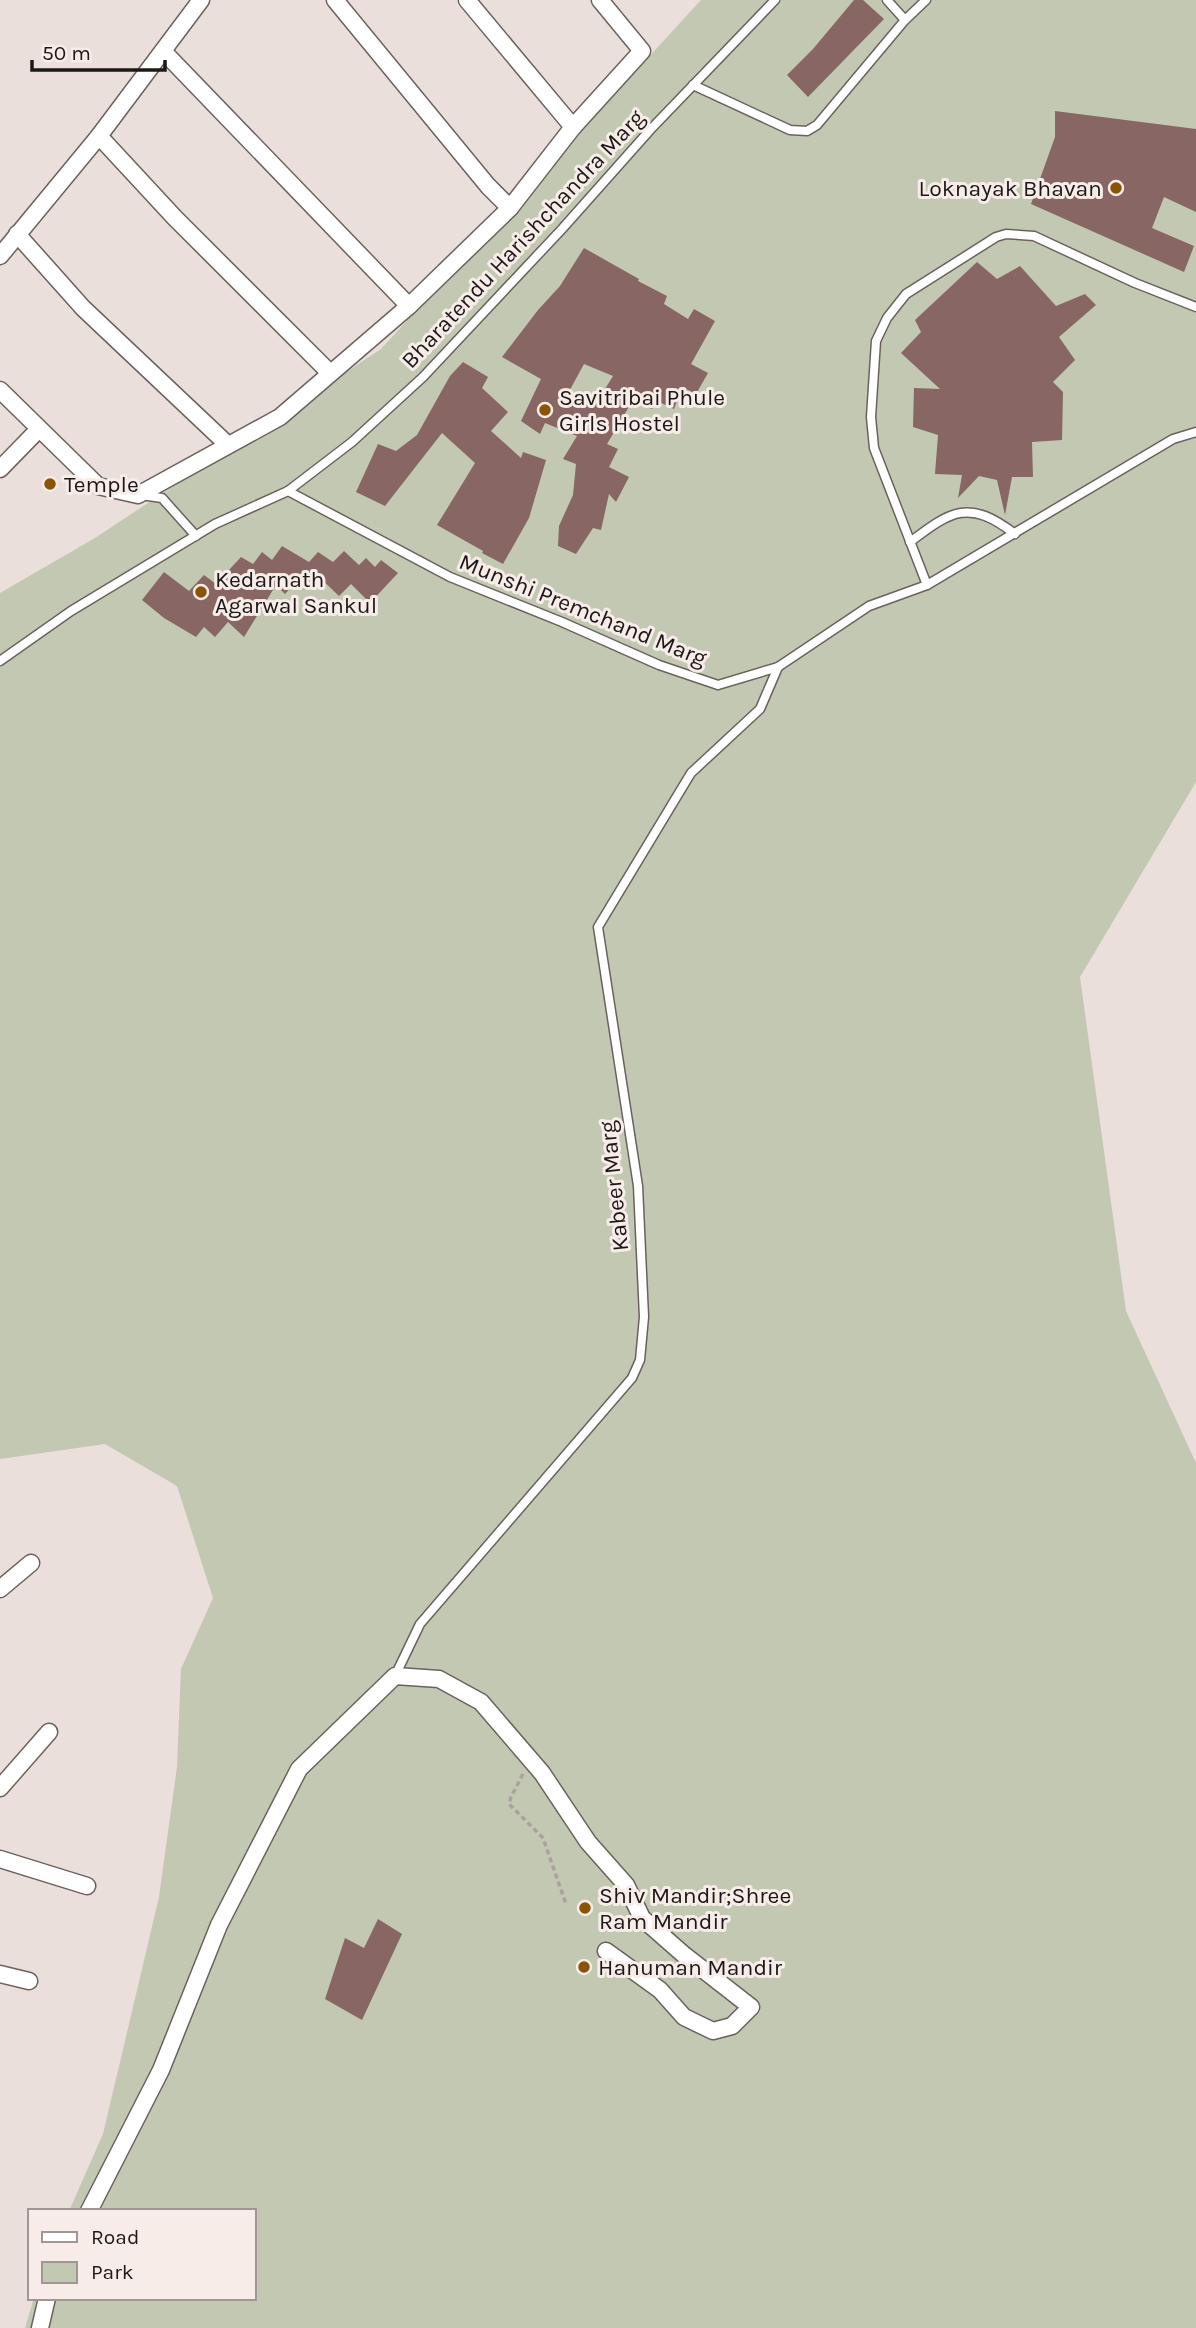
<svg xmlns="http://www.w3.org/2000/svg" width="1196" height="2328" font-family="Karla,sans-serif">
	<rect width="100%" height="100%" fill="#eadfdb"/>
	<path fill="#c2c8b2" d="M 701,0 L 1196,0 L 1196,782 L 1080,977 L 1126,1311 L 1196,1463 L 1196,2328 L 25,2328 L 34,2298 L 254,2298 L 254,2211 L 69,2211 L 103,2134 L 159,1897 L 177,1767 L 181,1669 L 213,1598 L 177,1486 L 105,1444 L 0,1459 L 0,593 L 95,538 L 381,349 Z"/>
	<g fill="#886663" fill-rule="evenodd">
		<path d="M 854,0 L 863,0 L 884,19 L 808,97 L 787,75 L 813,49 Z"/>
		<path d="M 1055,111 L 1196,129 L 1196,212 L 1164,197 L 1152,228 L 1194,246 L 1184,272 L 1031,204 L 1055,137 Z"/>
		<path d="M 584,248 L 639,279 L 638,281 L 667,296 L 664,304 L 688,319 L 694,309 L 715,321 L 691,364 L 708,373 L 696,394 L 682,387 L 674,409 L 655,400 L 652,409 L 633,400 L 607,444 L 618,449 L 609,467 L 629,477 L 616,502 L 609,494 L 601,530 L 593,528 L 576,554 L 558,546 L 559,526 L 573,495 L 576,464 L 563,459 L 577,436 L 545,423 L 540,434 L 521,421 L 541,379 L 502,357 L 538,310 L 560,286 ZM 584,364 L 613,376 L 594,407 L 566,397 Z"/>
		<path d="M 977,262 L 997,279 L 1020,266 L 1056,306 L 1085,294 L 1096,305 L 1059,337 L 1075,360 L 1053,382 L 1063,392 L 1062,440 L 1032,442 L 1033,477 L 1012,477 L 1005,515 L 997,480 L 979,476 L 958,498 L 962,475 L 935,474 L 938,435 L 913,427 L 914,388 L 940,389 L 901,353 L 921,332 L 915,320 Z"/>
		<path d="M 463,362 L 488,377 L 482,388 L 508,412 L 491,431 L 521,458 L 523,452 L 546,460 L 529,518 L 503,564 L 482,553 L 483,551 L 437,525 L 475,463 L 442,433 L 385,506 L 356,492 L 378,444 L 396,451 L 417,435 L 450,376 Z"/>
		<path d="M 282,546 L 309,562 L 318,552 L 333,562 L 344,551 L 359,565 L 366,558 L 375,567 L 381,560 L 398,573 L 370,603 L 351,584 L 339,596 L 318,576 L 305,590 L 295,583 L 285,594 L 276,585 L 244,637 L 228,622 L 215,637 L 204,627 L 196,637 L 164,618 L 142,600 L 164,572 L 189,591 L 204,575 L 216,584 L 241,557 L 253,564 L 262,552 L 272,560 Z"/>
		<path d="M 378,1919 L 402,1934 L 362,2020 L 325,1999 L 345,1938 L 364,1948 Z"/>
	</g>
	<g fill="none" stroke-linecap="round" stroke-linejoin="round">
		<defs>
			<g id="service">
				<path d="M 887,0 L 905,20"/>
				<path d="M 693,85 L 790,130 L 807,131 L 817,125 L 905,20 L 926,0"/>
				<path d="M 288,491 L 450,577 L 562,622 L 659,665 L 718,685 L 778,667 L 869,606 L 927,585 L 1173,439 L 1196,432"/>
				<path d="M 141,495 L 162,498 L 196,536"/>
				<path d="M 910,542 C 952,510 969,499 1015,534"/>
				<path d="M 927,585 L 874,448 L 871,417 L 876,341 L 887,318 L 906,294 L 996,237 L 1006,234 L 1034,236 L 1135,283 L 1196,307"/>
				<path d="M 0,661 L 71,611 L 215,524 L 288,491 L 352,442 L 423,377 L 562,229 L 650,130 L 775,0"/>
				<path d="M 395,1676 L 420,1624 L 632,1378 L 640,1360 L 644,1317 L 638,1186 L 598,927 L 691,773 L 760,709 L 778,667"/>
			</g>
			<g id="minor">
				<path d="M 335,0 L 488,186 L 510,208"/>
				<path d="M 467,0 L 573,127 L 642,51 L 600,0"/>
				<path d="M 163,51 L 409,306"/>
				<path d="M 99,136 L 175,218 L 330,373"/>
				<path d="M 17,234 L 83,308 L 228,445"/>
				<path d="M 0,256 L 99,136 L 201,0"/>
				<path d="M 0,390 L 98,486 L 138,495 L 280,417 L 409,306 L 510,208 L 573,127"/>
				<path d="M 0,469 L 39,429"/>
				<path d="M 0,1589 L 31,1563"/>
				<path d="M 0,1788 L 49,1732"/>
				<path d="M 0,1859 L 87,1886"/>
				<path d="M 0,1974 L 29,1981"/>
				<path d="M 89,2211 L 161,2070 L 219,1925 L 299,1769 L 395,1676 L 439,1679 L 481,1702 L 542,1773 L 588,1842 L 626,1885 L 642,1918 L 683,1954 L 751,2007 L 732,2026 L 713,2031 L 684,2017 L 660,1990 L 606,1951"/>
				<path d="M 40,2328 L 47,2298"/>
			</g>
		</defs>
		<use href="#service" stroke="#6b625e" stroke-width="11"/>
		<use href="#minor" stroke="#6b625e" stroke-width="19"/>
		<path stroke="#aba29f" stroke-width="3.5" stroke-dasharray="5 3.5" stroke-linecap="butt" d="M 523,1774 L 511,1797 L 509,1804 L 543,1838 L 566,1904"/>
		<use href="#service" stroke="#fff" stroke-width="8"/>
		<use href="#minor" stroke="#fff" stroke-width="16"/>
	</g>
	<g fill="#8a5305" stroke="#f7ece8" stroke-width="2.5">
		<circle cx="1116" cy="188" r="7"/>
		<circle cx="545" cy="410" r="7"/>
		<circle cx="50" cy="484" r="7"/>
		<circle cx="201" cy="592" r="7"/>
		<circle cx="585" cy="1908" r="7"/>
		<circle cx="584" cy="1967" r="7"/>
	</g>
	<g text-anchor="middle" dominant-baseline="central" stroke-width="6" stroke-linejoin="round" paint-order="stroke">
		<g font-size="23" fill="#1c1817" stroke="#f7ece8" text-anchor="start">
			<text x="1102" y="188" text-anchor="end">Loknayak Bhavan</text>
			<text x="559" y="397">Savitribai Phule<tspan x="559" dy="26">Girls Hostel</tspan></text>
			<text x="64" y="484">Temple</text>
			<text x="215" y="579">Kedarnath<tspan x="215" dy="26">Agarwal Sankul</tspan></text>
			<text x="599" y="1895">Shiv Mandir;Shree<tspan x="599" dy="26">Ram Mandir</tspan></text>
			<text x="598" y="1967">Hanuman Mandir</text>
		</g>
		<g font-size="23" fill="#1c1817" stroke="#f7ece8">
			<text transform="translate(523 239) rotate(-47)">Bharatendu Harishchandra Marg</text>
			<text transform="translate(583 610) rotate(22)">Munshi Premchand Marg</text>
			<text transform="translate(614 1186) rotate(-96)">Kabeer Marg</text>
		</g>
	</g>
	<rect x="28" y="2209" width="228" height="91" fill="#f7ece8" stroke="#9f9794" stroke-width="2"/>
	<rect x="42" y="2232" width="35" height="10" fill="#ffffff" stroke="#9f9794" stroke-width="2"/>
	<text x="91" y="2244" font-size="21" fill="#1c1817">Road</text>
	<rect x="42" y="2262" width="35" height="21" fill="#c2c8b2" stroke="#9f9794" stroke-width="2"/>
	<text x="91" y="2279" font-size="21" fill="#1c1817">Park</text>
	<path d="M32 60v10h133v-10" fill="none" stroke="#1c1817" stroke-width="3.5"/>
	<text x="42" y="60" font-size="21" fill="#1c1817" stroke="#f7ece8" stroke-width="5" paint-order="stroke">50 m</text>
</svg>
